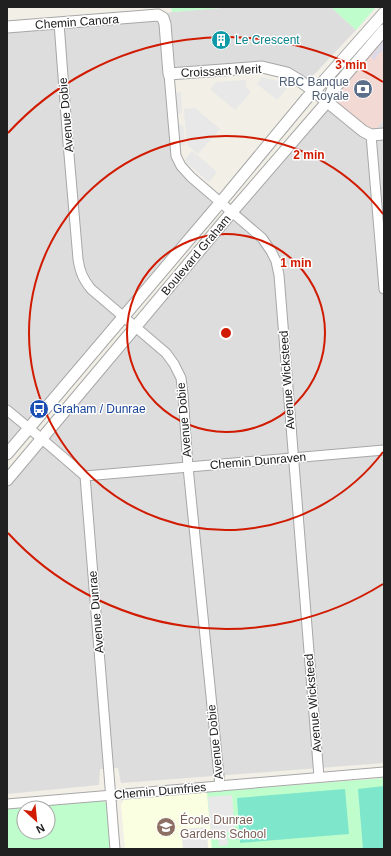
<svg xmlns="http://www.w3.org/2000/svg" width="391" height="856" font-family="Helvetica,sans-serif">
	<rect width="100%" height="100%" fill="#f1efe6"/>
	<g fill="#dedddd">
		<path d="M 233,7 L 331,7 L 356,30 L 308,81 L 273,71 L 171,76 L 176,156 L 220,203 L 7,454 L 7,27 L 158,15 L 172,12 Z"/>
		<path d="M 327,102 L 371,135 L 384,119 L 384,763 L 121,783 L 118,768 L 100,769 L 99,785 L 7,794 L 7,480 Z"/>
	</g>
	<path fill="#f3d9d4" d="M 384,32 L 384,119 L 371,135 L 327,102 Z"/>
	<path fill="#fbffe1" d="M 207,792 L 212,849 L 125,849 L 121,805 L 123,801 L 128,798 Z"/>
	<g fill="#c0fdcd" fill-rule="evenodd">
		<path d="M 171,7 L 233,7 L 172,12 Z"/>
		<path d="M 331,7 L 376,7 L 356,30 Z"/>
		<path d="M 384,778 L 384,849 L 212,849 L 207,792 Z"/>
		<path d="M 100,801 L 105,802 L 108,806 L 111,849 L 8,849 L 7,846 L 7,808 ZM 24,808 L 48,808 L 48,832 L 24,832 Z"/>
	</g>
	<g fill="#7ee6cb">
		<path d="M 384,786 L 384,849 L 363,849 L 358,789 Z"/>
		<path d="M 345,789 L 349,834 L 240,843 L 237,798 Z"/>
	</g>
	<g fill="#e8e8e8">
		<path d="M 262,77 L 278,81 L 287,88 L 277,100 L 257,84 Z"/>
		<path d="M 246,80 L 246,86 L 245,87 L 251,92 L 235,110 L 210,89 L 216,82 Z"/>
		<path d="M 181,92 L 182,113 L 174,114 L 172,93 Z"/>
		<path d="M 195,108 L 220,129 L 198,154 L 187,145 L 184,109 Z"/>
		<path d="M 183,125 L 185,145 L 176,146 L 174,126 Z"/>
		<path d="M 192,151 L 217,172 L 209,182 L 184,161 Z"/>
		<path d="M 232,795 L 235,832 L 227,832 L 228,845 L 219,846 L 218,836 L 211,836 L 208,797 Z"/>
		<path d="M 207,827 L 208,849 L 183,849 L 181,829 Z"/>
	</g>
	<path fill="#dbdae7" d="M 384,40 L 384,50 L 382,52 L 381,51 L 374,60 L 371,57 Z"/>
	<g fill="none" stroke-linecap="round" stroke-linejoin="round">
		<defs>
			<g id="minor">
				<path d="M 59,23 L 68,143 L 78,259 C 80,272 83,279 91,289 L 166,353 L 174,364 L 181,378 L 183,394 L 188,467 L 220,786"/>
				<path d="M 169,74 L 176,156 L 181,166 L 191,177 L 262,238 L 271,251 L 276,261 L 279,275 L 319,777"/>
				<path d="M 371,135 L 384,289"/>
				<path d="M 7,410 L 42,439 L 85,476 L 115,849"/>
				<path d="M 85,476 L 384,450"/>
				<path d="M 7,804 L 384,772"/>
			</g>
			<g id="tertiary">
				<path d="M 7,27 L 158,15 L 163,18 L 165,24 L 169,74 L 262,67 L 287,73 L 300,81 L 314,91 L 363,131 L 371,135 L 384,134"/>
				<path d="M 7,454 L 220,203 L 307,98 L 322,83 L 384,13"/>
				<path d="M 7,480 L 231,213 L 327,102 L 332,91 L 384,30"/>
			</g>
		</defs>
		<use href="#minor" stroke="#a7a7a7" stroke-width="11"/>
		<use href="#tertiary" stroke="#a7a7a7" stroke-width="13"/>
		<use href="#minor" stroke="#fff" stroke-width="9"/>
		<use href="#tertiary" stroke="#fff" stroke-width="11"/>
	</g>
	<g fill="none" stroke="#d01b00" stroke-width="2">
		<circle cx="226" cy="333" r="99"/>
		<path d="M383 452A197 197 0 1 1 383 214"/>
		<path d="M383 584A296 296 0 0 1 8 533M8 133A296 296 0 0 1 383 82"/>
	</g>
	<defs>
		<symbol id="building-disc" viewBox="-11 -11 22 22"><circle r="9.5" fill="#0f9aa8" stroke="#fff"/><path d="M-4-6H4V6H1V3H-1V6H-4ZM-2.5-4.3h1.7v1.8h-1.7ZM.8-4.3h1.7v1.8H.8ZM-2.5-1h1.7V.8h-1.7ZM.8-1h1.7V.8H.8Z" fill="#fff"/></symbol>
		<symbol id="bank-disc" viewBox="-11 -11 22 22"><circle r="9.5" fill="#5c6f8a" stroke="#fff"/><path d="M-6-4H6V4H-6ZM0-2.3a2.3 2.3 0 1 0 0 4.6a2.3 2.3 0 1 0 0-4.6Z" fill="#fff"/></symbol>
		<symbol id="bus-disc" viewBox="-11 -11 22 22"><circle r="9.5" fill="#1a4fb4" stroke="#fff"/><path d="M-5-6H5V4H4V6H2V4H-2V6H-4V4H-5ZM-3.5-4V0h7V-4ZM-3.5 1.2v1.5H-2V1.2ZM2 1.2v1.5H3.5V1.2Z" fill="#fff"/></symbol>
		<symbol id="school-disc" viewBox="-11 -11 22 22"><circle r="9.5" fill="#8d6e63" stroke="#fff"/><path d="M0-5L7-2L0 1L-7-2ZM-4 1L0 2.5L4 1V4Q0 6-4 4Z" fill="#fff"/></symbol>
	</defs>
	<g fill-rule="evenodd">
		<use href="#building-disc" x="210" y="29" width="22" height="22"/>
		<use href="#bank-disc" x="352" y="78" width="22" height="22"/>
		<use href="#bus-disc" x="28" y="398" width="22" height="22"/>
		<use href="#school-disc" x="155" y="816" width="22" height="22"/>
	</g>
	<g text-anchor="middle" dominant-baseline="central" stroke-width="3" stroke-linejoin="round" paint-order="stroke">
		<g font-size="12" fill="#202020" stroke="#fff">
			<text transform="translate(77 22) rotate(-4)">Chemin Canora</text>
			<text transform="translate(221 71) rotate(-3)">Croissant Merit</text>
			<text transform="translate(66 115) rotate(-95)">Avenue Dobie</text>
			<text transform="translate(196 255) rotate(-50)">Boulevard Graham</text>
			<text transform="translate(287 380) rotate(-94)">Avenue Wicksteed</text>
			<text transform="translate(184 420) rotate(-95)">Avenue Dobie</text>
			<text transform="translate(258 461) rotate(-5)">Chemin Dunraven</text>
			<text transform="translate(96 612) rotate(-95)">Avenue Dunrae</text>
			<text transform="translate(313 703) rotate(-95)">Avenue Wicksteed</text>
			<text transform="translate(215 742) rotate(-96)">Avenue Dobie</text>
			<text transform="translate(160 791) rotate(-5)">Chemin Dumfries</text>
		</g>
		<g font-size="12" fill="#0d838f" stroke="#fff" text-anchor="start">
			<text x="235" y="40">Le Crescent</text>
		</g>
		<g font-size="12" fill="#4e5e75" stroke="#fff" text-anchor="end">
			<text x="349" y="82">RBC Banque<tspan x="349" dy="14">Royale</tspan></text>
		</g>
		<g font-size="12" fill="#164399" stroke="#fff" text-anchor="start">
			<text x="53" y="409">Graham / Dunrae</text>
		</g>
		<g font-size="12" fill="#785e54" stroke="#fff" text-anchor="start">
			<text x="180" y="820">École Dunrae<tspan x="180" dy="14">Gardens School</tspan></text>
		</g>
	</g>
	<circle cx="226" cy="333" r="6" fill="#d01b00" stroke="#fff" stroke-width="2"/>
	<g font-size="12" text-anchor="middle" font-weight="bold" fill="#d01b00" stroke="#fff" stroke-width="3" stroke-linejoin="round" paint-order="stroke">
		<text x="351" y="69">3 min</text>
		<text x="309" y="159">2 min</text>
		<text x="296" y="267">1 min</text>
	</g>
	<rect width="391" height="856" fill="none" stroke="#202020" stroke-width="16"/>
	<g transform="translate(36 820) rotate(153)"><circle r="19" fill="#ffffff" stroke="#a6a6a6"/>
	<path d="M0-3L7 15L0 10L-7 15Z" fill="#d01b00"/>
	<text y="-6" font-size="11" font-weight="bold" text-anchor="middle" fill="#202020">N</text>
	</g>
</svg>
